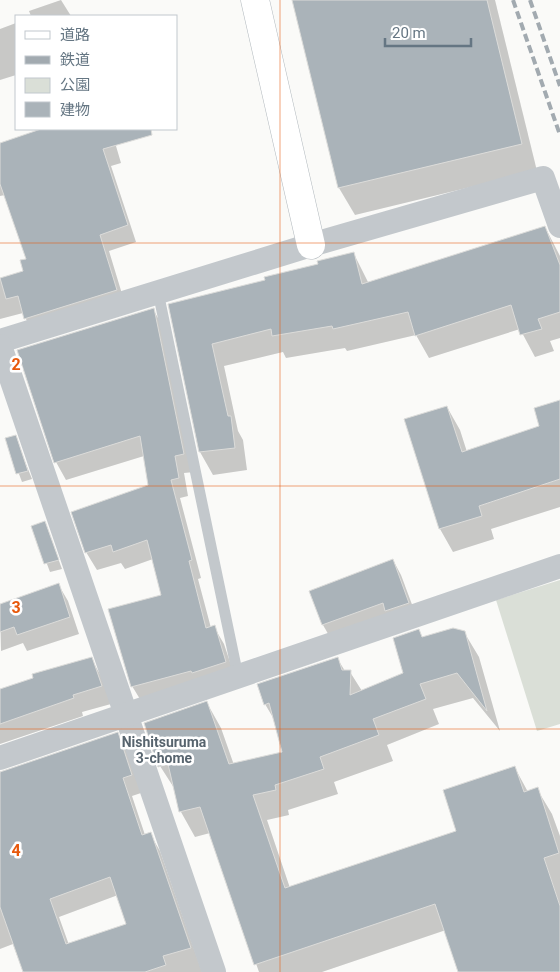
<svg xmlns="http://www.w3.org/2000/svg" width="560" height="972" font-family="Roboto,'Noto Sans JP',sans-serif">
	<rect width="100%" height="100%" fill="#fafaf8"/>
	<path fill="#dadfd7" d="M 560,580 L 560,724 L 537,731 L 496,600 Z"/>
	<g fill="#0003" fill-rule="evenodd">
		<path d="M 61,0 L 71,16 L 31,16 L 29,11 Z"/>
		<path d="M 294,0 L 495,0 L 537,171 L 355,215 L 339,188 Z"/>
		<path d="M 16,23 L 16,75 L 0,80 L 0,29 Z"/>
		<path d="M 45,129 L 111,129 L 121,163 L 111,166 L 136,242 L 109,251 L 126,307 L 34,335 L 23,313 L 0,319 L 0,279 L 25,272 L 27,260 L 5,195 L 0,196 L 0,144 Z"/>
		<path d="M 545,227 L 560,256 L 560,338 L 550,341 L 554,351 L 535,357 L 520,329 L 429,358 L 416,335 L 347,351 L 345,348 L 286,358 L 283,352 L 224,366 L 238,431 L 243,440 L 247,470 L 213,475 L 200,452 L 170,305 L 267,281 L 354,254 L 369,284 Z"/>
		<path d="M 153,309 L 163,327 L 194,472 L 184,473 L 188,496 L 180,498 L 201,578 L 198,579 L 211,628 L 214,627 L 224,644 L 236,680 L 143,704 L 132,686 L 163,596 L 153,559 L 125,569 L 121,563 L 97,570 L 86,552 L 149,485 L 144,456 L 66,480 L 56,462 Z"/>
		<path d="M 560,401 L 560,507 L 491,529 L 494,539 L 453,552 L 440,529 L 406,420 L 447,407 L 460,430 L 467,452 L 541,427 Z"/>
		<path d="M 15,437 L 32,479 L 22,482 L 6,439 Z"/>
		<path d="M 45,523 L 62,569 L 50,572 L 33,527 Z"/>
		<path d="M 393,560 L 401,575 L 417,618 L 331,639 L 323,625 L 311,591 Z"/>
		<path d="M 58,584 L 68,601 L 79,634 L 27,651 L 23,643 L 1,651 L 0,605 Z"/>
		<path d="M 464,632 L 479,657 L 500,731 L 473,698 L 433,709 L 439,724 L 387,745 L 393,761 L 334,782 L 338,794 L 288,810 L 289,815 L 267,820 L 290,888 L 458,832 L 515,768 L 528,792 L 537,789 L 552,814 L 560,836 L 560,972 L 459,972 L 446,930 L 322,972 L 259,972 L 210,833 L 195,837 L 181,812 L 176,791 L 160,766 L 207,703 L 221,728 L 234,765 L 283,753 L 275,721 L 265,704 L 337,658 L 345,671 L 350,672 L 362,691 L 404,674 L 422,638 Z"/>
		<path d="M 91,658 L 101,676 L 111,704 L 82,712 L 83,716 L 0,744 L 0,690 Z"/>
		<path d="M 117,734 L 127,751 L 141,793 L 132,796 L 145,835 L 150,834 L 160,851 L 202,972 L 23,972 L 13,944 L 0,949 L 0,772 ZM 118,895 L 127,924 L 69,945 L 59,917 Z"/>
	</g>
	<g fill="#aab3b9" stroke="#dcdcda" fill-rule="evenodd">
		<path d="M 292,0 L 487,0 L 522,144 L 338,188 Z"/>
		<path d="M 41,129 L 151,129 L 152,135 L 103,149 L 128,225 L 100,235 L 117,290 L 24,319 L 18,296 L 6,299 L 0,278 L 23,271 L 20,260 L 26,259 L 0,184 L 0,143 Z"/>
		<path d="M 545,226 L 560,265 L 560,312 L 538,319 L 542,329 L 520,335 L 511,305 L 415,336 L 408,312 L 333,329 L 332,326 L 272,336 L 271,329 L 212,344 L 228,416 L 231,416 L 235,448 L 199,452 L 168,304 L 265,280 L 264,277 L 318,264 L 317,261 L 354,252 L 362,284 Z"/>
		<path d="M 154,308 L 184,454 L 175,456 L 179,478 L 171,480 L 192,560 L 189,561 L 206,628 L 215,625 L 226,662 L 192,673 L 191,671 L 131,687 L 108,609 L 161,595 L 147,540 L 113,552 L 111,545 L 85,553 L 71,512 L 148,485 L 140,436 L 54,463 L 17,350 Z"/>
		<path d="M 560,400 L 560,479 L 479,506 L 482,516 L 439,529 L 404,419 L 447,406 L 462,452 L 539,426 L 534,408 Z"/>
		<path d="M 16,435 L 28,471 L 16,474 L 5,438 Z"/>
		<path d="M 45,521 L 59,560 L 44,564 L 31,526 Z"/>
		<path d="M 393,559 L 409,603 L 385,611 L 383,603 L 322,625 L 309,591 Z"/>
		<path d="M 59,583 L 70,617 L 17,635 L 14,627 L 0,632 L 0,604 Z"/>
		<path d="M 453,628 L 465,631 L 487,711 L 457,673 L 420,684 L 426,699 L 373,719 L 379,735 L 320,757 L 324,769 L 275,785 L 276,790 L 253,795 L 285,888 L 456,831 L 443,790 L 515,766 L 524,792 L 538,787 L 559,853 L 544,858 L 560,906 L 560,972 L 458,972 L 435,904 L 254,965 L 200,807 L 179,812 L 168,764 L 158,767 L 144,723 L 207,701 L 229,764 L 282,752 L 269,703 L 264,705 L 257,684 L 338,657 L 342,670 L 351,670 L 350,695 L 403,673 L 393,638 L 419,629 L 422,637 Z"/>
		<path d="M 92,657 L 102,686 L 73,695 L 74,698 L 0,724 L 0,689 L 33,678 L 32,674 Z"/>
		<path d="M 118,732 L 132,775 L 123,778 L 142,835 L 151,832 L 191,948 L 163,956 L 166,965 L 145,972 L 23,972 L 0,907 L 0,772 ZM 110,877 L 126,924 L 66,944 L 50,899 Z"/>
	</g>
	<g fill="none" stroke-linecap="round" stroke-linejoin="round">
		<defs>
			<path id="secondary" d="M 255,0 L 311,245"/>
		</defs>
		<use href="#secondary" stroke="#b3babf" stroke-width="29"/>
		<path stroke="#c3c8cc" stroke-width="11" d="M 158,292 L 238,676"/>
		<g stroke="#c3c8cc" stroke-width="24">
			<path d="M 0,341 L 311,245 L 543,178 L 560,226"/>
			<path d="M 0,346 L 214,972"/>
			<path d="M 0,758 L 560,566"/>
		</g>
		<use href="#secondary" stroke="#fff" stroke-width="28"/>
		<g stroke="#a2aab0" stroke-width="4" stroke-dasharray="8 4" stroke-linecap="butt">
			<path d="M 513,0 L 560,135"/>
			<path d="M 530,0 L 560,86"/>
		</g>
	</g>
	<path fill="none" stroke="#e8590c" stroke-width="1" stroke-opacity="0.55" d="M 280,0 L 280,972M 0,243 L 560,243M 0,486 L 560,486M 0,729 L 560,729"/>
	<g text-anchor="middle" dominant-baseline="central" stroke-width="5" stroke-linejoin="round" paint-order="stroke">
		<g font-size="14" font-weight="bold" fill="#57646e" stroke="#fff">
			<text x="164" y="742">Nishitsuruma<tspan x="164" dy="16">3-chome</tspan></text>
		</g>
	</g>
	<g font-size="16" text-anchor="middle" font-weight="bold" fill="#e8590c" stroke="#fff" stroke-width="5" stroke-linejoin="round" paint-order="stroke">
		<text x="16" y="370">2</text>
		<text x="16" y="613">3</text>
		<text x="16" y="856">4</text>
	</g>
	<rect x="15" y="15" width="162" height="115" fill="#ffffff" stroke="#c1c8cd"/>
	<rect x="25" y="31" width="25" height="8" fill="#ffffff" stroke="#c1c8cd"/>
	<text x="60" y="40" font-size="15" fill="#657683">道路</text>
	<rect x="25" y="56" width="25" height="8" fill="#a2aab0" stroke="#c1c8cd"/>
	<text x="60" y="65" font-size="15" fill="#657683">鉄道</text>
	<rect x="25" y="78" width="25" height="15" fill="#dadfd7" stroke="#c1c8cd"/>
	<text x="60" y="90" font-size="15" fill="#657683">公園</text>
	<rect x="25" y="102" width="25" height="15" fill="#aab3b9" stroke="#c1c8cd"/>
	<text x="60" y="115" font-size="15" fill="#657683">建物</text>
	<path d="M385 38v8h86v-8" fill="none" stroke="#657683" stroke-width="2.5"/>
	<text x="392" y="38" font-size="15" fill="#657683" stroke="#ffffff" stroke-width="4" paint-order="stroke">20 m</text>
</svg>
